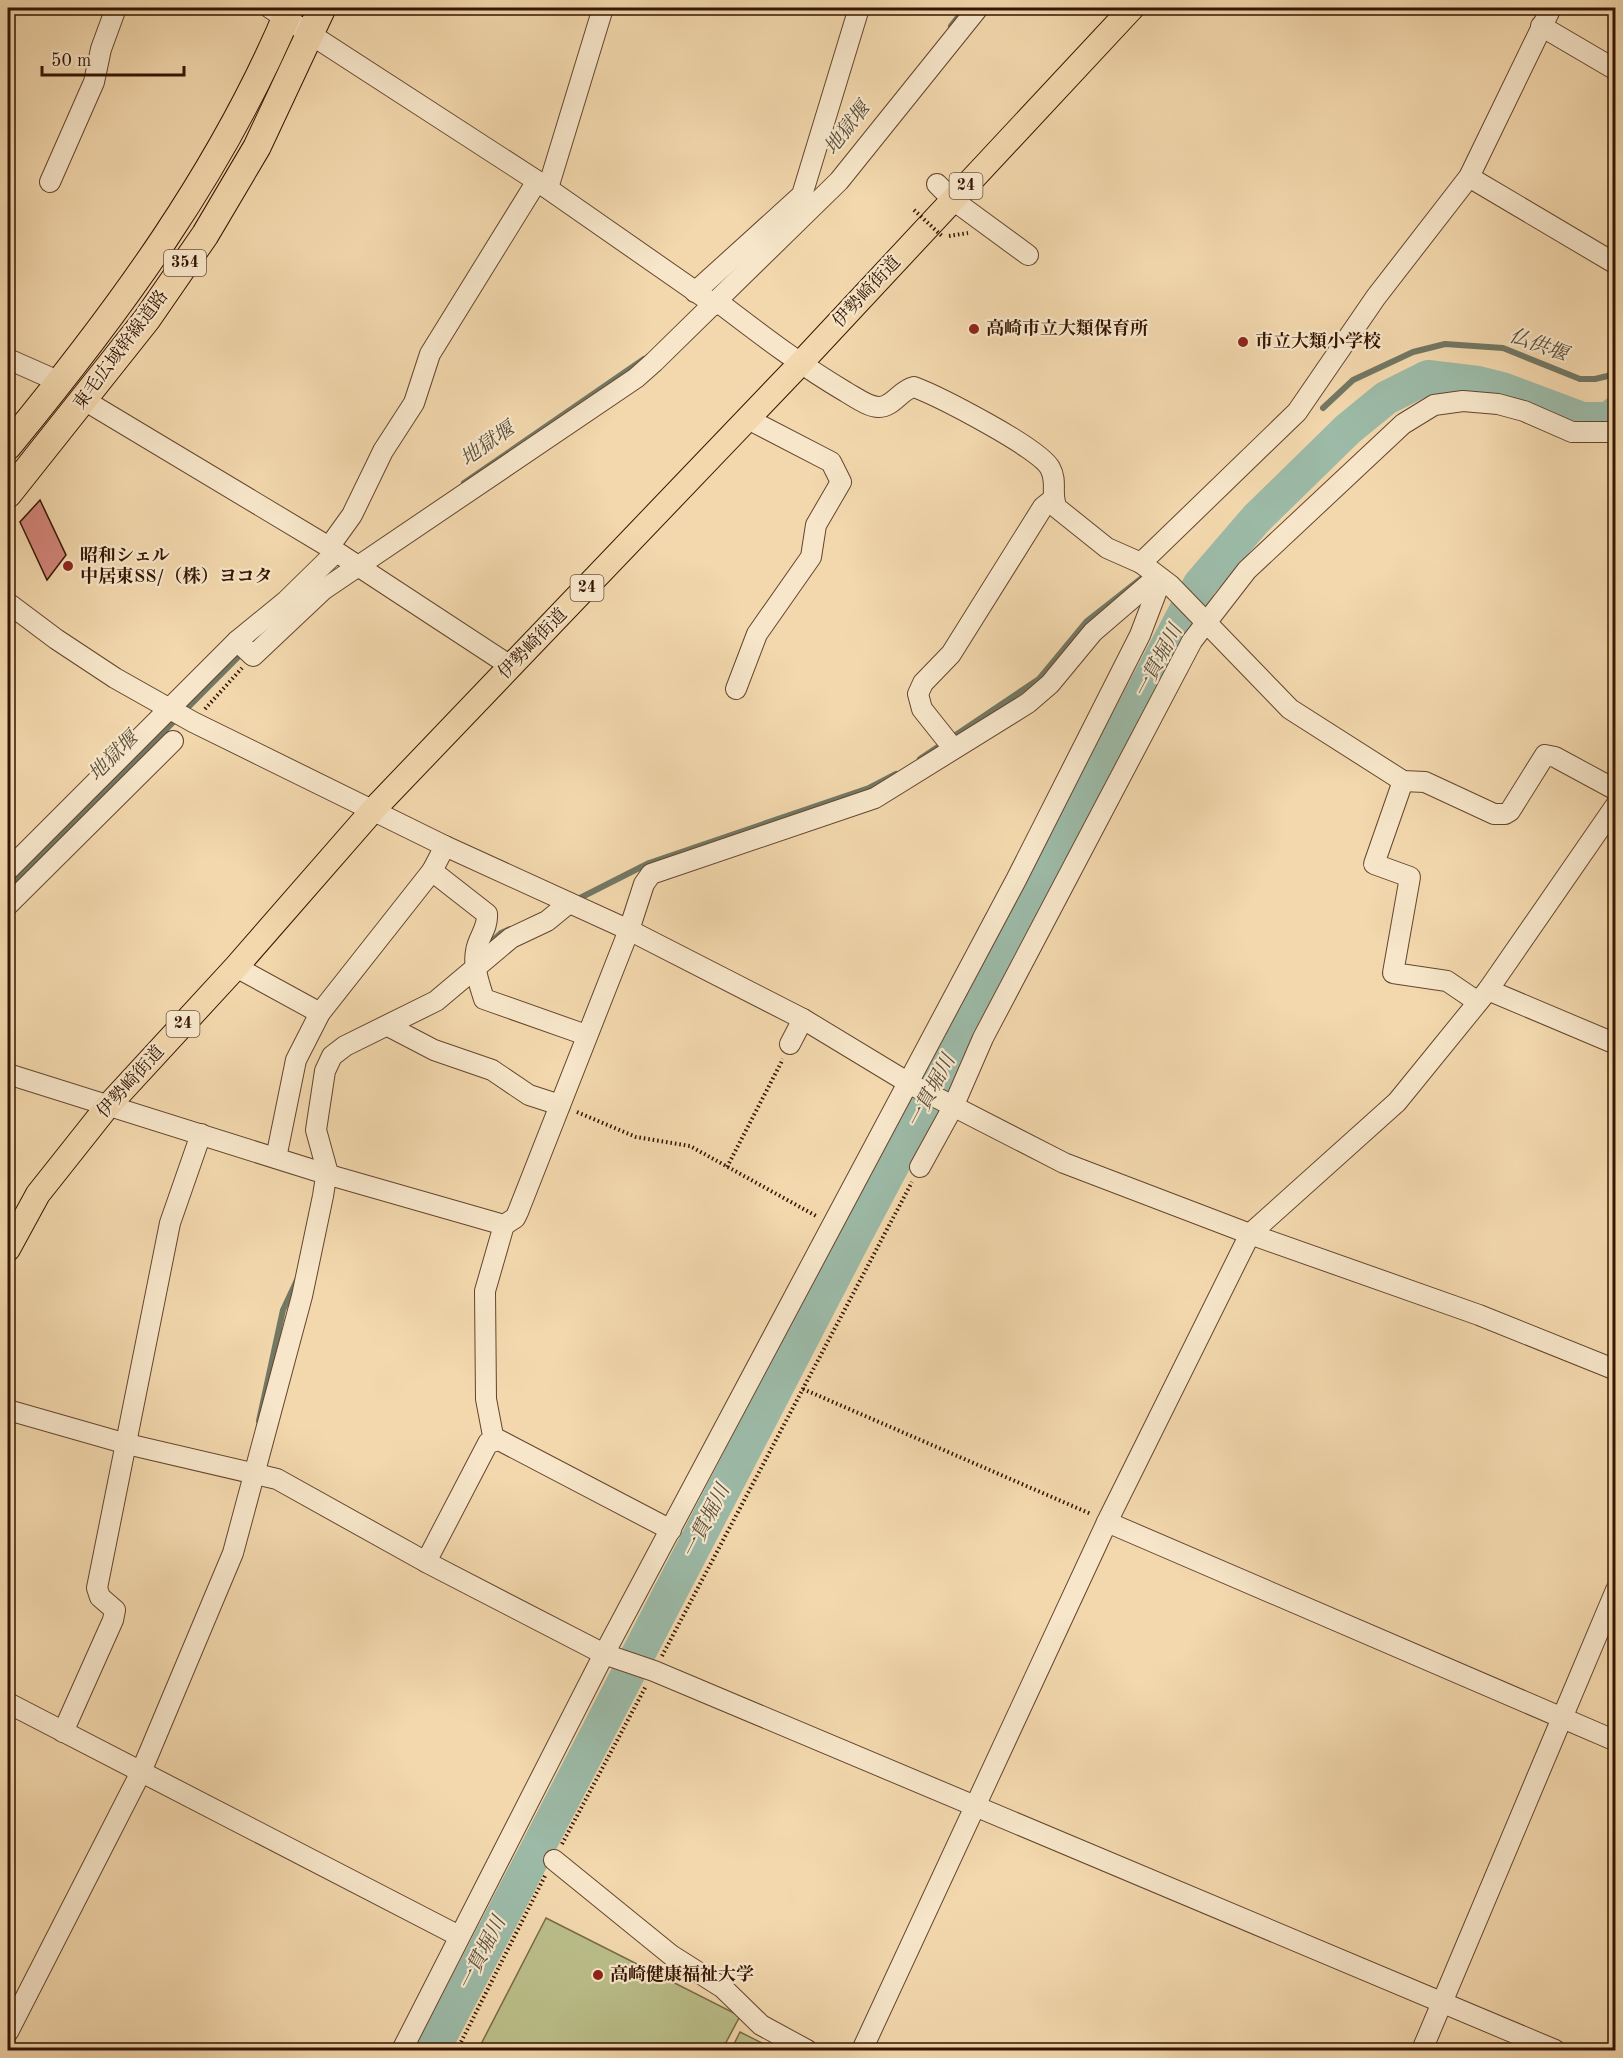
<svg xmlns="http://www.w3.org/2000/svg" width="1623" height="2058" font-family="'Old Standard TT','Noto Serif JP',serif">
	<rect width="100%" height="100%" fill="#f3d8ad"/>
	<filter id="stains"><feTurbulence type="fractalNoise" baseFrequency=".00333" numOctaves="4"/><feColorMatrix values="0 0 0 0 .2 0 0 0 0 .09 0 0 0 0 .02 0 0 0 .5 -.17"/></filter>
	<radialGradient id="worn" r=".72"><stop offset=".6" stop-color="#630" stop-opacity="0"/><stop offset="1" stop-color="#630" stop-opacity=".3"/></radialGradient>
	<g fill="#bbbf8a" stroke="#786a46" stroke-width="1.5">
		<path d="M 546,1918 L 740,2016 L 722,2050 L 478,2050 Z"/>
		<path d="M 740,2032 L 776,2050 L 731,2050 Z"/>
	</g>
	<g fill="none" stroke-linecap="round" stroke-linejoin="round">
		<g stroke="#727865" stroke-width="6">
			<path d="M 951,26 L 965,8"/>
			<path d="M 1323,408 L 1353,380 L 1413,352 L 1445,344 L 1503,348 L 1580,379 L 1595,379 L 1616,374"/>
			<path d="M 464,483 L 644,359"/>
			<path d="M 920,759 L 1039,679 L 1087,621 L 1143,577"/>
			<path d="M 8,888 L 266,629"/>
			<path d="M 574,901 L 649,863 L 869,788 L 896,774"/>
			<path d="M 489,944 L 501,933 L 510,929"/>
			<path d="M 259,1421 L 283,1310 L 297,1280"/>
		</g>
		<path stroke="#9cbaa7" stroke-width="34" d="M 433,2050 L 853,1240 L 1200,584 L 1256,519 L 1348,429 L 1386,398 L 1428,377 L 1478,383 L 1502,389 L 1582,419 L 1609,419 L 1616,413"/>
	</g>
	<path fill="#d3857b" stroke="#341402" stroke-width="1.5" d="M 40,500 L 66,555 L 47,580 L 20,522 Z"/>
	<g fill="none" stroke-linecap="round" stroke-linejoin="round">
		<defs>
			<g id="minor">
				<path d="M 270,8 L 537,181 L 715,305"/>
				<path d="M 1541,26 L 1616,70"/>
				<path d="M 1469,177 L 1616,264"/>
				<path d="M 50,182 L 94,82 L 101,49 L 116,8"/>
				<path d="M 937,184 L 953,200 L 1028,255"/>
				<path d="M 548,188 L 603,8"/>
				<path d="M 695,292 L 802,195 L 859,8"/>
				<path d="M 718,302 C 760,334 800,365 846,392 C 855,397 868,407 879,407 C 893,407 900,390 914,387 C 938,396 1040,448 1050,468 C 1058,482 1050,494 1057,508 L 1107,548 L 1141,563 L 1170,585 L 1290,709 L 1403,781 L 1425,782 L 1494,814 L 1505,814 L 1510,811 L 1545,755 L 1555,757 L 1616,790"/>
				<path d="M 8,359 L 60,382"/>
				<path d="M 84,400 L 329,547 L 512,667"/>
				<path d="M 329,547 L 352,515 L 383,451 L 414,403 L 430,354 L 537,181"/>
				<path d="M 1141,563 L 1297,412 L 1376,297 L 1469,177 L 1551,8"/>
				<path d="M 8,603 L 56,639 L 115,678 L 193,722 L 445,846 L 629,930 L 803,1019 L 912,1085 L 1064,1163 L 1250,1234 L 1479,1315 L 1616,1370"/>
				<path d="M 237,641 L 253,656 L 323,590 L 636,378 L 654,362 L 839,181 L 978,8"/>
				<path d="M 736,689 L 757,634 L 811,557 L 816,525 L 841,482 L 831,462 L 748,419"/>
				<path d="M 953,748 L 922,709 L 918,694 L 923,683 L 951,654 L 1043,507 L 1053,499"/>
				<path d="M 1403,781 L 1374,864 L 1410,877 L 1393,973 L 1447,981 L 1478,1002"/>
				<path d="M 8,870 L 237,641 L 286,601 L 336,552"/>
				<path d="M 432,871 L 487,914 C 488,929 478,937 476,951 C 473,967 479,983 484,999 L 586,1035"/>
				<path d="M 8,905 L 173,741"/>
				<path d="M 236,967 L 320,1013"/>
				<path d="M 1488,990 L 1616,1044"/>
				<path d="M 388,1026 L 434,1050 L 492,1070 L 529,1095 L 560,1105"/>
				<path d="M 790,1044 L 803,1019"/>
				<path d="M 8,1074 L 326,1174 L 504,1225 L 515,1218 L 518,1212 L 629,930 L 644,884 L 651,874 L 875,798 L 1028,703 L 1050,684 L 1093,632 L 1157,577"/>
				<path d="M 276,1158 L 296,1060 L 320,1013 L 432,871 L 445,846"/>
				<path d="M 920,1167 L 953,1107 L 983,1038 L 1192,641 L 1247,570 L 1403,424 L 1434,405 L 1463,401 L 1498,404 L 1524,411 L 1572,432 L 1616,432"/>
				<path d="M 8,1410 L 127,1444 L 277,1479 L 426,1562 L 604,1654 L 654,1671 L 1555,2050"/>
				<path d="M 494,1441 L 486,1399 L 485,1291 L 504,1225"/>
				<path d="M 1107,1522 L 1616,1741"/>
				<path d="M 426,1562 L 488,1443 L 499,1440 L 671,1530"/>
				<path d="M 8,1703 L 459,1936"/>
				<path d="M 63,1732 L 113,1620 L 115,1610 L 100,1597 L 97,1588 L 170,1223 L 201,1134"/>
				<path d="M 554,1860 L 671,1955 L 723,1988 L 761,2025 L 807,2050"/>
				<path d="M 8,2032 L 141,1772 L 233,1553 L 302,1296 L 323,1196 L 327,1170 L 316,1130 L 325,1071 L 332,1056 L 345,1046 L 436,1001 L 511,938 L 547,921 L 569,903"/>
				<path d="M 402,2050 L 604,1654 L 1016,880 L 1140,635 L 1161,580"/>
				<path d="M 862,2050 L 1107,1522 L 1250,1234 L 1397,1102 L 1488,990 L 1616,805"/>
				<path d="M 1422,2050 L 1616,1590"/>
			</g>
			<path id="major" d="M 8,1249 L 38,1194 L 107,1107 L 236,967 L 373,810 L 799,365 L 1132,8"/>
			<g id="highway">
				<path d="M 8,446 C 119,311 223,170 290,8"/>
				<path d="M 8,494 L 147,319 L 205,235 L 257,147 L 322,8"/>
			</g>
		</defs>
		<use href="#minor" stroke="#64452d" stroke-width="22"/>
		<use href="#major" stroke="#341402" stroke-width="26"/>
		<use href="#highway" stroke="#341402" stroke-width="29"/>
		<g stroke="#341402" stroke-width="4" stroke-dasharray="1.5 3" stroke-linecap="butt">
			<path d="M 949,236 L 968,233"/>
			<path d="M 205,709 L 242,668"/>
			<path d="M 577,1112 L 636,1137 L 690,1146 L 818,1217"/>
			<path d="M 727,1167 L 783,1059"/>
			<path d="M 803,1389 L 1091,1514"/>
			<path d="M 662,1656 L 912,1182"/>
			<path d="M 562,1844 L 646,1686"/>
			<path d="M 457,2050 L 546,1874"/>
		</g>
		<use href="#minor" stroke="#f7e6ca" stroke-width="20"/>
		<use href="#major" stroke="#f3d8ad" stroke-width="24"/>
		<use href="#highway" stroke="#f3d8ad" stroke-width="27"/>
		<path stroke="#341402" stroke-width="4" stroke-dasharray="1.5 3" stroke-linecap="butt" d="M 914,210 L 943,237"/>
	</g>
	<g fill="#8f2418" stroke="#f7e6ca" stroke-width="2">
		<circle cx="974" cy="329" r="6"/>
		<circle cx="1243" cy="342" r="6"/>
		<circle cx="68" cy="566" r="6"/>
		<circle cx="598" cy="1975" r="6"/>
	</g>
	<g text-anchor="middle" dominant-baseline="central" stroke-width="4.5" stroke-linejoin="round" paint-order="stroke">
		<g fill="#f7e6ca" stroke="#6e533e" stroke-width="1.5">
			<rect x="949.5" y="173" width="33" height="26" rx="4.5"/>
			<rect x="164" y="250" width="42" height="26" rx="4.5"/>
			<rect x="570.5" y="575" width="33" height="26" rx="4.5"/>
			<rect x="166.5" y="1011" width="33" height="26" rx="4.5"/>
		</g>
		<g font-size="16" font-weight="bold" fill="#341402">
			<text x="966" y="186">24</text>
			<text x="185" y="263">354</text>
			<text x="587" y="588">24</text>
			<text x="183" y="1024">24</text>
		</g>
		<g font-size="18" fill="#341402" stroke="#f7e6ca">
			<text transform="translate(867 292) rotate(-47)">伊勢崎街道</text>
			<text transform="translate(121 350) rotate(-53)">東毛広域幹線道路</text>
			<text transform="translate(533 644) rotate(-46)">伊勢崎街道</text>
			<text transform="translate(131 1082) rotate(-48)">伊勢崎街道</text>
		</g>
		<g font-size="18" font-weight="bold" fill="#341402" stroke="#f7e6ca" text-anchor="start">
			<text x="986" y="329">高崎市立大類保育所</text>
			<text x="1255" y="342">市立大類小学校</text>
			<text x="80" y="556">昭和シェル<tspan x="80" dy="21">中居東SS/（株）ヨコタ</tspan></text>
			<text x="610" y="1975">高崎健康福祉大学</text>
		</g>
		<g font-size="20" font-style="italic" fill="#584e3c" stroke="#f7e6ca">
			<text transform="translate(848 129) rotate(-52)">地獄堰</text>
			<text transform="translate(1538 346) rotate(20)">仏供堰</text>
			<text transform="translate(488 445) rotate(-35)">地獄堰</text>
			<text transform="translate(1159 662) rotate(-62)">一貫堀川</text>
			<text transform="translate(114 757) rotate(-45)">地獄堰</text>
			<text transform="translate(932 1092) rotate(-62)">一貫堀川</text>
			<text transform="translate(707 1522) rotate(-63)">一貫堀川</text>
			<text transform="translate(483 1954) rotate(-63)">一貫堀川</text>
		</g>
	</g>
	<rect width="1623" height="2058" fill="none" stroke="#f3d8ad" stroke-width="30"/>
	<rect x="9" y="9" width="1605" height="2040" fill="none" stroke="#341402" stroke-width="3"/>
	<rect x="15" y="15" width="1593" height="2028" fill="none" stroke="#341402" stroke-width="1.5"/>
	<path d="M42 66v9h142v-9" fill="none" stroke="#341402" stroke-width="3"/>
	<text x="51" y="66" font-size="18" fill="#341402" stroke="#f7e6ca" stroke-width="4.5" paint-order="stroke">50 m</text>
	<rect width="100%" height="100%" filter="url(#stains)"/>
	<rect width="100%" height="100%" fill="url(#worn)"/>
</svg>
